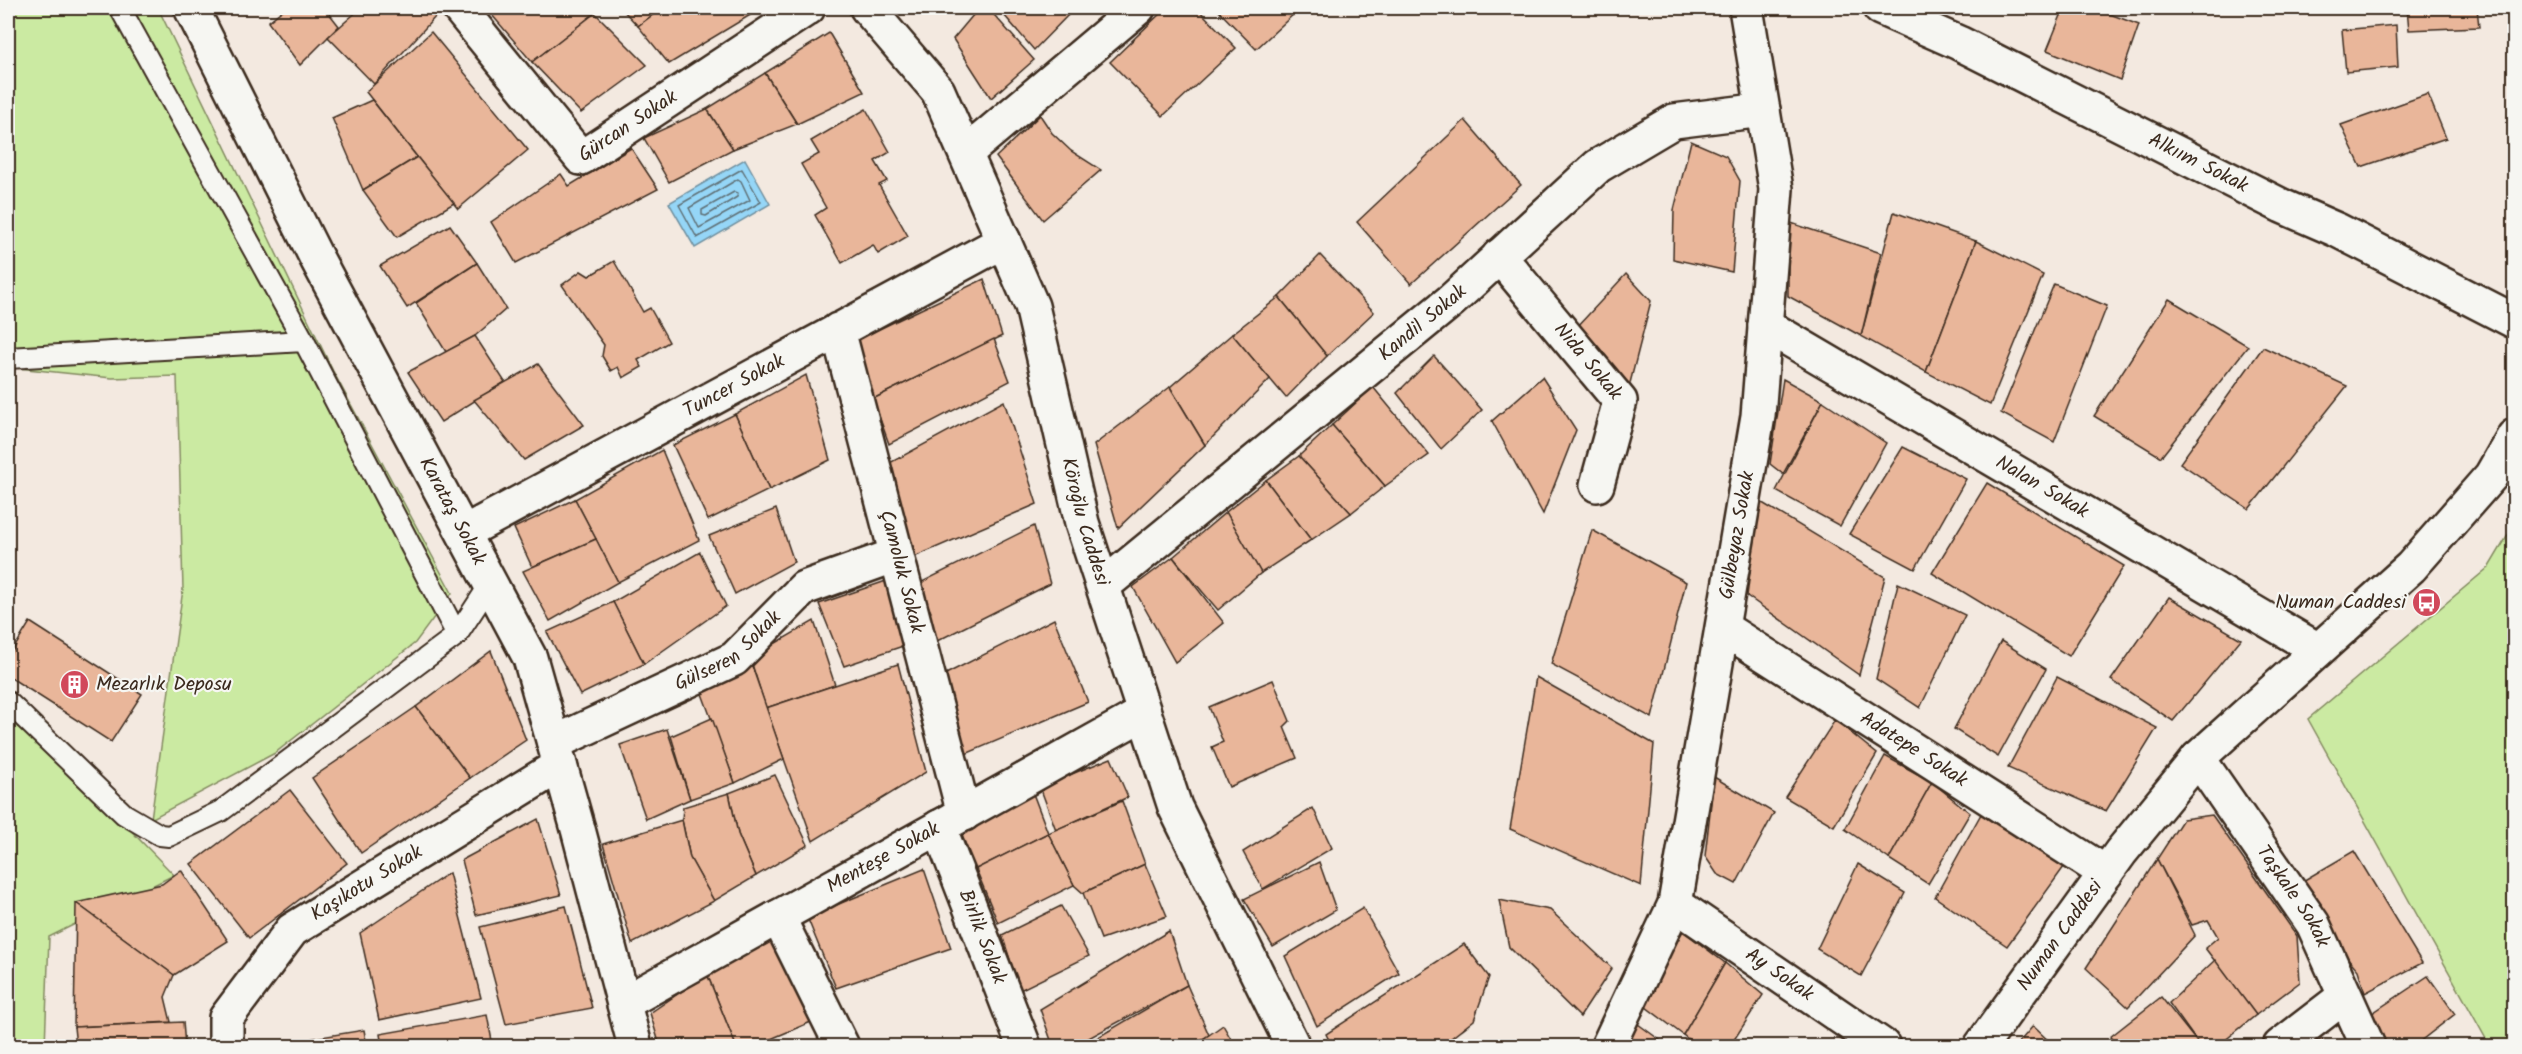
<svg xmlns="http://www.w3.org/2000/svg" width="2522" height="1054" font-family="Kalam,sans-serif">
	<rect width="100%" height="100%" fill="#f3e9e0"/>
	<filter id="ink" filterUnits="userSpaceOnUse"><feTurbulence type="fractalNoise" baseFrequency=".0167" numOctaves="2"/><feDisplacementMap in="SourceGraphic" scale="12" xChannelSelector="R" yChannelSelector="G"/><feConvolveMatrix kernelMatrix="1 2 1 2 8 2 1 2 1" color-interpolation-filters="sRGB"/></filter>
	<g filter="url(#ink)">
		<g fill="#cbeaa2" stroke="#838a60" stroke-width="1.5">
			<path d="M 8,8 L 158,8 L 333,371 L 452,593 L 415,643 L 275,753 L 151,819 L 183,589 L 177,376 L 112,378 L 8,367 Z"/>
			<path d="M 2514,525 L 2514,1046 L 2490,1046 L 2308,719 L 2489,567 Z"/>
			<path d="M 8,704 L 174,875 L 49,937 L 45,1046 L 8,1046 Z"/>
		</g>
		<path fill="#95d6f7" stroke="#7191a0" stroke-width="1.5" d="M 745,159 L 770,204 L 695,248 L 669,203 Z"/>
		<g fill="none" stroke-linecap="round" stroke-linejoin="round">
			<g stroke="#5f6f75" stroke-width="1.5">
				<path d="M 742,169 L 761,202 L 697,238 L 679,205 Z"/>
				<path d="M 738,179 L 741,181 L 750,200 L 699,228 L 689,208 Z"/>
				<path d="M 734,192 L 738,193 L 737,197 L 706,216 L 702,215 L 702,210 Z"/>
			</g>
		</g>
		<g fill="#e9b69a" stroke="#3b2a1e" stroke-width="1.5">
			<path d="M 285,8 L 325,8 L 339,26 L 300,65 L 268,22 Z"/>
			<path d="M 361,8 L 429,8 L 436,16 L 374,84 L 328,37 Z"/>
			<path d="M 486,8 L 589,8 L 595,13 L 532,62 Z"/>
			<path d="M 621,8 L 662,8 L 638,26 Z"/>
			<path d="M 662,8 L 762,8 L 669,64 L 638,26 Z"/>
			<path d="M 979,8 L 988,8 L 1034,60 L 991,98 L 953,39 Z"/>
			<path d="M 998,8 L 1064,8 L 1070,13 L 1034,50 Z"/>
			<path d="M 1166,8 L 1197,8 L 1236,48 L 1163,116 L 1110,62 Z"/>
			<path d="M 1216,8 L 1290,8 L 1295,13 L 1256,49 Z"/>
			<path d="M 2064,8 L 2094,8 L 2139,25 L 2120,80 L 2047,50 Z"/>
			<path d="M 2407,8 L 2477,8 L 2479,27 L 2409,30 Z"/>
			<path d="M 2509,8 L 2514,8 L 2514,45 Z"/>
			<path d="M 595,13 L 647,65 L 581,113 L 532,62 Z"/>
			<path d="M 2396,25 L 2398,67 L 2346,72 L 2342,30 Z"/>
			<path d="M 431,32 L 528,150 L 458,209 L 366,92 Z"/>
			<path d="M 829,33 L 864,92 L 797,124 L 765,73 Z"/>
			<path d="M 765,73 L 797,124 L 733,149 L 707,109 Z"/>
			<path d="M 2428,94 L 2446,138 L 2361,167 L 2341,125 Z"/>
			<path d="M 372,100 L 417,157 L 363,190 L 332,118 Z"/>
			<path d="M 707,109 L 733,149 L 669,182 L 644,138 Z"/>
			<path d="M 866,109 L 890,152 L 875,161 L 887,181 L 879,185 L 908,236 L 878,254 L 873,245 L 842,263 L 815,215 L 826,208 L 801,164 L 819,154 L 811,141 Z"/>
			<path d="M 1040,115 L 1052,133 L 1071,151 L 1101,170 L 1043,220 L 996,157 Z"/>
			<path d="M 1465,120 L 1521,185 L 1411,284 L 1357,222 Z"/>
			<path d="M 1691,141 L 1726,156 L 1740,181 L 1732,272 L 1673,259 L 1674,210 Z"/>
			<path d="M 631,148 L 658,189 L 516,263 L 491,222 L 561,174 L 569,186 Z"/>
			<path d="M 417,157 L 454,203 L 397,237 L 363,190 Z"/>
			<path d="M 1894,212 L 1976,241 L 1926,372 L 1861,336 Z"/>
			<path d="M 1788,222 L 1881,253 L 1861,336 L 1788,296 Z"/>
			<path d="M 450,225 L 477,263 L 407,308 L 380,266 Z"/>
			<path d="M 1976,241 L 2043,275 L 1990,405 L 1926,372 Z"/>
			<path d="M 1320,255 L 1374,312 L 1327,356 L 1279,297 Z"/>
			<path d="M 614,261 L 643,312 L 650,308 L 669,342 L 638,360 L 642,367 L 623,378 L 618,367 L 611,371 L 602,356 L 604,345 L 562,285 L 581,271 L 589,276 Z"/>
			<path d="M 477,263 L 506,309 L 475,336 L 446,352 L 416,303 Z"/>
			<path d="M 1626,274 L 1651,301 L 1629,387 L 1576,328 Z"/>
			<path d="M 984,279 L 1002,336 L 873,399 L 854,341 Z"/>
			<path d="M 2054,284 L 2107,306 L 2054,442 L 2001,413 Z"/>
			<path d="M 1279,297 L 1327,356 L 1286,398 L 1232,334 Z"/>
			<path d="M 2169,299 L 2248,346 L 2161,457 L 2094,416 Z"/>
			<path d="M 1232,334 L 1270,379 L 1205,445 L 1170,387 Z"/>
			<path d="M 475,336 L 505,382 L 441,422 L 408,372 Z"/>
			<path d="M 994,339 L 1010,381 L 889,444 L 873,399 Z"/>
			<path d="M 2263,347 L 2347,386 L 2249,509 L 2180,463 Z"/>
			<path d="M 1434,356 L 1482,410 L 1441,449 L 1397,393 Z"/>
			<path d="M 538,364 L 584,425 L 524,460 L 474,400 Z"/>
			<path d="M 806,375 L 830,460 L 769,490 L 735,414 Z"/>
			<path d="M 1542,377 L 1576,430 L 1543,514 L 1492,421 Z"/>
			<path d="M 1783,379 L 1823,401 L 1783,474 L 1770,464 Z"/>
			<path d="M 1170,387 L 1205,445 L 1118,528 L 1094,445 Z"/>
			<path d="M 1373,387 L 1429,455 L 1385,486 L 1332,425 Z"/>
			<path d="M 1004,401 L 1037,504 L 912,558 L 884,466 Z"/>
			<path d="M 1823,401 L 1886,443 L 1840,526 L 1776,491 Z"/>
			<path d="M 735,414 L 769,490 L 708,520 L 673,445 Z"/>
			<path d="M 1332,425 L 1385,486 L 1351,513 L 1299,456 Z"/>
			<path d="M 1903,447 L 1966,479 L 1915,569 L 1849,534 Z"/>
			<path d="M 662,450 L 699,540 L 618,582 L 575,499 Z"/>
			<path d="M 1299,456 L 1351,513 L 1311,540 L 1266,480 Z"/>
			<path d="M 1266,480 L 1311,540 L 1261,573 L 1226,512 Z"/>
			<path d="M 1987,483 L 2124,566 L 2069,656 L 1932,573 Z"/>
			<path d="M 575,499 L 596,539 L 532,567 L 514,528 Z"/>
			<path d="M 1759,501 L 1885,577 L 1859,675 L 1747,596 Z"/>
			<path d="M 776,509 L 794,562 L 735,594 L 709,536 Z"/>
			<path d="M 1226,512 L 1261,573 L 1218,610 L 1173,557 Z"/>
			<path d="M 1034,526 L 1050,584 L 935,642 L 920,619 L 931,612 L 918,584 Z"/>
			<path d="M 1592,530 L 1686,582 L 1652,718 L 1551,664 Z"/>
			<path d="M 596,539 L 618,582 L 550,621 L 523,571 Z"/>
			<path d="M 700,552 L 726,606 L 644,664 L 613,602 Z"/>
			<path d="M 1173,557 L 1224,623 L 1175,662 L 1133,587 Z"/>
			<path d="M 889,580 L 906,645 L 844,666 L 819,604 Z"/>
			<path d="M 1898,583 L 1965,615 L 1920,708 L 1876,679 Z"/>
			<path d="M 2169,597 L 2241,639 L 2173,721 L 2111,680 Z"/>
			<path d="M 613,602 L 644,664 L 580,695 L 547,632 Z"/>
			<path d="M 1054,619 L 1088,702 L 961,756 L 940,677 Z"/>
			<path d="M 814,621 L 835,685 L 766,708 L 750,658 Z"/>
			<path d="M 30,622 L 142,694 L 111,742 L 8,676 L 8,658 Z"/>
			<path d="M 2001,641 L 2046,669 L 1998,757 L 1954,729 Z"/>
			<path d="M 491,651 L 526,740 L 470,778 L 416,707 Z"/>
			<path d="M 898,664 L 926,772 L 813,841 L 766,708 Z"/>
			<path d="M 752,666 L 784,759 L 735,783 L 701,691 Z"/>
			<path d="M 1536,677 L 1654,744 L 1641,886 L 1510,829 Z"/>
			<path d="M 2057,677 L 2157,728 L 2106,811 L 2008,768 Z"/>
			<path d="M 1273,680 L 1290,721 L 1284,727 L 1297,758 L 1229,787 L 1212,747 L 1223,742 L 1209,707 Z"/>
			<path d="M 416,707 L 470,778 L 361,853 L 312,778 Z"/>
			<path d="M 712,718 L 735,783 L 690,799 L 671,736 Z"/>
			<path d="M 1835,720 L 1877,754 L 1834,826 L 1785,797 Z"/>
			<path d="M 667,729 L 690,799 L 646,819 L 620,745 Z"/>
			<path d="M 1885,756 L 1932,782 L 1889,859 L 1845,829 Z"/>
			<path d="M 1111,758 L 1128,797 L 1056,830 L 1040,787 Z"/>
			<path d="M 775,775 L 808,845 L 756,876 L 738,834 L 729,793 Z"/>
			<path d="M 1714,777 L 1774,813 L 1736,884 L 1717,874 L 1705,856 Z"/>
			<path d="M 1932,782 L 1970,813 L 1928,884 L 1889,859 Z"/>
			<path d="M 290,790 L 347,863 L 249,938 L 191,864 Z"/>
			<path d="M 1032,791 L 1048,833 L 976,869 L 960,831 Z"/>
			<path d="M 729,793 L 738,834 L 756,876 L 714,901 L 690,858 L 682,820 L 683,807 Z"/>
			<path d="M 1122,801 L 1145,864 L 1083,893 L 1074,885 L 1048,833 Z"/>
			<path d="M 1313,808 L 1332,848 L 1263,889 L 1243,852 Z"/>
			<path d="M 1981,814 L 2064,867 L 2007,946 L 1935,897 Z"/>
			<path d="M 2212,815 L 2297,936 L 2300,982 L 2256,1015 L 2205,948 L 2218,937 L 2208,920 L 2192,925 L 2157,859 L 2183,819 Z"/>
			<path d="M 538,819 L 561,895 L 476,915 L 462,860 Z"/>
			<path d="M 682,820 L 690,858 L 714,901 L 632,944 L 603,844 Z"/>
			<path d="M 1048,833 L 1074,885 L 998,923 L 976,869 Z"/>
			<path d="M 2354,851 L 2422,963 L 2365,993 L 2358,970 L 2289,889 Z"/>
			<path d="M 2157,859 L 2195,935 L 2128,1007 L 2086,968 Z"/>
			<path d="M 1319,862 L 1336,910 L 1273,947 L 1244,899 Z"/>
			<path d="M 1145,864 L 1167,916 L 1101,939 L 1083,893 Z"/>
			<path d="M 1858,864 L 1905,893 L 1861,976 L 1817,949 Z"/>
			<path d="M 924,869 L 951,948 L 836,988 L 807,917 Z"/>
			<path d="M 181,870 L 228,941 L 174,975 L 76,903 L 162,884 Z"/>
			<path d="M 449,873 L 481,998 L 379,1020 L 360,933 Z"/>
			<path d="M 1499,900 L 1550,910 L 1612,968 L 1580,1017 L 1509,947 Z"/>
			<path d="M 76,903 L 174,975 L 165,997 L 171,1022 L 74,1027 Z"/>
			<path d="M 566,906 L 592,1008 L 506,1024 L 480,927 Z"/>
			<path d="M 1061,906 L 1089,956 L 1020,990 L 1002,935 Z"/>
			<path d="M 1363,908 L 1399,973 L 1317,1026 L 1285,956 Z"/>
			<path d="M 1169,931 L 1187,985 L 1074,1046 L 1053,1046 L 1040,1009 Z"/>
			<path d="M 1683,931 L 1725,963 L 1683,1035 L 1642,1004 Z"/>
			<path d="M 780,937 L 811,1022 L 754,1046 L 736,1046 L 707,974 Z"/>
			<path d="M 1464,944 L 1489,977 L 1474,1020 L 1441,1046 L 1332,1046 L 1326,1034 Z"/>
			<path d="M 2215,960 L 2256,1015 L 2218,1046 L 2200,1046 L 2169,1003 Z"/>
			<path d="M 1725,963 L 1763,995 L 1730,1046 L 1697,1046 L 1683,1035 Z"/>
			<path d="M 707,974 L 736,1046 L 660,1046 L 650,1013 Z"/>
			<path d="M 2428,976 L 2455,1014 L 2414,1046 L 2387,1046 L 2368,1016 Z"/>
			<path d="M 1187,985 L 1209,1035 L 1192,1046 L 1083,1046 Z"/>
			<path d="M 2161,997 L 2200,1046 L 2118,1046 L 2110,1037 Z"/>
			<path d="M 487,1015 L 493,1046 L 382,1046 L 380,1034 Z"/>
			<path d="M 183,1022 L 185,1046 L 76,1046 L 74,1027 Z"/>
			<path d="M 1638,1024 L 1668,1046 L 1622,1046 Z"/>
			<path d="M 1223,1025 L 1235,1046 L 1193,1046 L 1209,1035 Z"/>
			<path d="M 2033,1026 L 2054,1046 L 2016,1046 Z"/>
			<path d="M 364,1030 L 367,1046 L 272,1045 Z"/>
			<path d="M 2322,1039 L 2325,1046 L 2310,1046 Z"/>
		</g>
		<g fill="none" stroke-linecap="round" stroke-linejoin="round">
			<defs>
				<g id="service">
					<path d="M 120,8 L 304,341"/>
					<path d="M 8,358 L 304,341 L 457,635"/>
					<path d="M 8,702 L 124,814 L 160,835 L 169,836 L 221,811 L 457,635 L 491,583"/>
				</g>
				<g id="minor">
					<path id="s1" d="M 191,8 L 317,259 L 530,658 L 578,829 L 635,1046"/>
					<path id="s2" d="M 459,8 L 581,158 L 808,8"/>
					<path id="s3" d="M 867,8 L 938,91 L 1032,306 L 1082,523 L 1175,807 L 1293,1046"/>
					<path id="s4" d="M 1880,8 L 1959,43 L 2282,206 L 2337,230 L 2514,321"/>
					<path d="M 966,153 L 1138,8"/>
					<path id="s5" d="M 1499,256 L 1620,401 L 1597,485"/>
					<path id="s6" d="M 1765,325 L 2318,650"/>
					<path id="s7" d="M 838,330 L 964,814"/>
					<path id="s8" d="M 465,532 L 1004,241"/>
					<path id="s9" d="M 1103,586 L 1452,300 L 1598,166 L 1674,121 L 1763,110"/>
					<path id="s10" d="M 1723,628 L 2106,873"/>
					<path id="s11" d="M 554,743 L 734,659 L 804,588 L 896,555"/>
					<path id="s12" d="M 2198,758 L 2313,924 L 2368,1046"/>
					<path id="s13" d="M 939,827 L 1024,1046"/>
					<path id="s14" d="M 1675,904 L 1883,1046"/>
					<path d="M 778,917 L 842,1046"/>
					<path id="s15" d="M 624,1003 L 1144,713"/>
					<path id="s16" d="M 226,1046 L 226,1018 L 292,930 L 560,765"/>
					<path id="s17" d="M 1608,1046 L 1675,904 L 1758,416 L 1776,189 L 1746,8"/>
					<path id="s18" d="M 1981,1046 L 2121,852 L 2198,758 L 2411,567 L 2491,476 L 2514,436"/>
					<path d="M 2280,1046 L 2345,996"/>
				</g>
			</defs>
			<use href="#service" stroke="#3b2a1e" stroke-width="24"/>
			<use href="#minor" stroke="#3b2a1e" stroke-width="38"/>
			<use href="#service" stroke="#f6f6f2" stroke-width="20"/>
			<use href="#minor" stroke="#f6f6f2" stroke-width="33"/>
		</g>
	</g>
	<defs>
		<symbol id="bus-disc" viewBox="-11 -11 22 22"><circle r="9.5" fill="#d1495b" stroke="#f6f6f2"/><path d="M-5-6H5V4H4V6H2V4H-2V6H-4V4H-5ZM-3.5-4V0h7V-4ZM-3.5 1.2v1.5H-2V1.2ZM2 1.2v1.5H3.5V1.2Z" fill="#fff"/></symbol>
		<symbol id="building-disc" viewBox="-11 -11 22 22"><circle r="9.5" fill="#d1495b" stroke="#f6f6f2"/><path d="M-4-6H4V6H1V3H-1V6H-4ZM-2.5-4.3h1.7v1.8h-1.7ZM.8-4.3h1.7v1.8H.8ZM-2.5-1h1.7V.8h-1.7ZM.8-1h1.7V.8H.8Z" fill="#fff"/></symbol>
	</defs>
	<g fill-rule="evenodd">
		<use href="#bus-disc" x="2410" y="586" width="33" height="33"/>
		<use href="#building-disc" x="58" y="668" width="33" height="33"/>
	</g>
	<g text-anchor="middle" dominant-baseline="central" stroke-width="4.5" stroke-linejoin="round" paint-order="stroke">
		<g font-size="20" fill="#3b2a1e" stroke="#f6f6f2">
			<text stroke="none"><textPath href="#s2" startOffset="250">Gürcan Sokak</textPath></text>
			<text stroke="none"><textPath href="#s4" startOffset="354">Alkıım Sokak</textPath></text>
			<text stroke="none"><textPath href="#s9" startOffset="414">Kandil Sokak</textPath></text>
			<text stroke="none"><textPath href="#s5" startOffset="138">Nida Sokak</textPath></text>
			<text stroke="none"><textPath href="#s8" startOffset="306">Tuncer Sokak</textPath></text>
			<text stroke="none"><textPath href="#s6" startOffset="321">Nalan Sokak</textPath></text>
			<text stroke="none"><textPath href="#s1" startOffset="567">Karataş Sokak</textPath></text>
			<text stroke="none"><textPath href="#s3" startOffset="566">Köroğlu Caddesi</textPath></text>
			<text stroke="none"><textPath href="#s17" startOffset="531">Gülbeyaz Sokak</textPath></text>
			<text stroke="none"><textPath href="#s7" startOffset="250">Çamoluk Sokak</textPath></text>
			<text stroke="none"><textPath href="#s11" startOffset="198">Gülseren Sokak</textPath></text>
			<text stroke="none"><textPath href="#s10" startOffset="226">Adatepe Sokak</textPath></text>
			<text stroke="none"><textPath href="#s15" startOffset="297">Menteşe Sokak</textPath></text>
			<text stroke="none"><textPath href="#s16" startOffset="226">Kaşıkotu Sokak</textPath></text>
			<text stroke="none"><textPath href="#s12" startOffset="168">Taşkale Sokak</textPath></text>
			<text stroke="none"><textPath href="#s18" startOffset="136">Numan Caddesi</textPath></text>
			<text stroke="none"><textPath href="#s13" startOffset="118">Birlik Sokak</textPath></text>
			<text stroke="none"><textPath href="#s14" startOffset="126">Ay Sokak</textPath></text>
		</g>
		<g font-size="20" fill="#3b2a1e" stroke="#f6f6f2" text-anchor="end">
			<text x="2406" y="603">Numan Caddesi</text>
			<text x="96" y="685" text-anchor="start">Mezarlık Deposu</text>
		</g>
	</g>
	<rect width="2522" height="1054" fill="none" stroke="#f6f6f2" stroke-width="30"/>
	<rect x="15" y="15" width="2492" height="1024" fill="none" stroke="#3b2a1e" stroke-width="2" filter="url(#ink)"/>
</svg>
